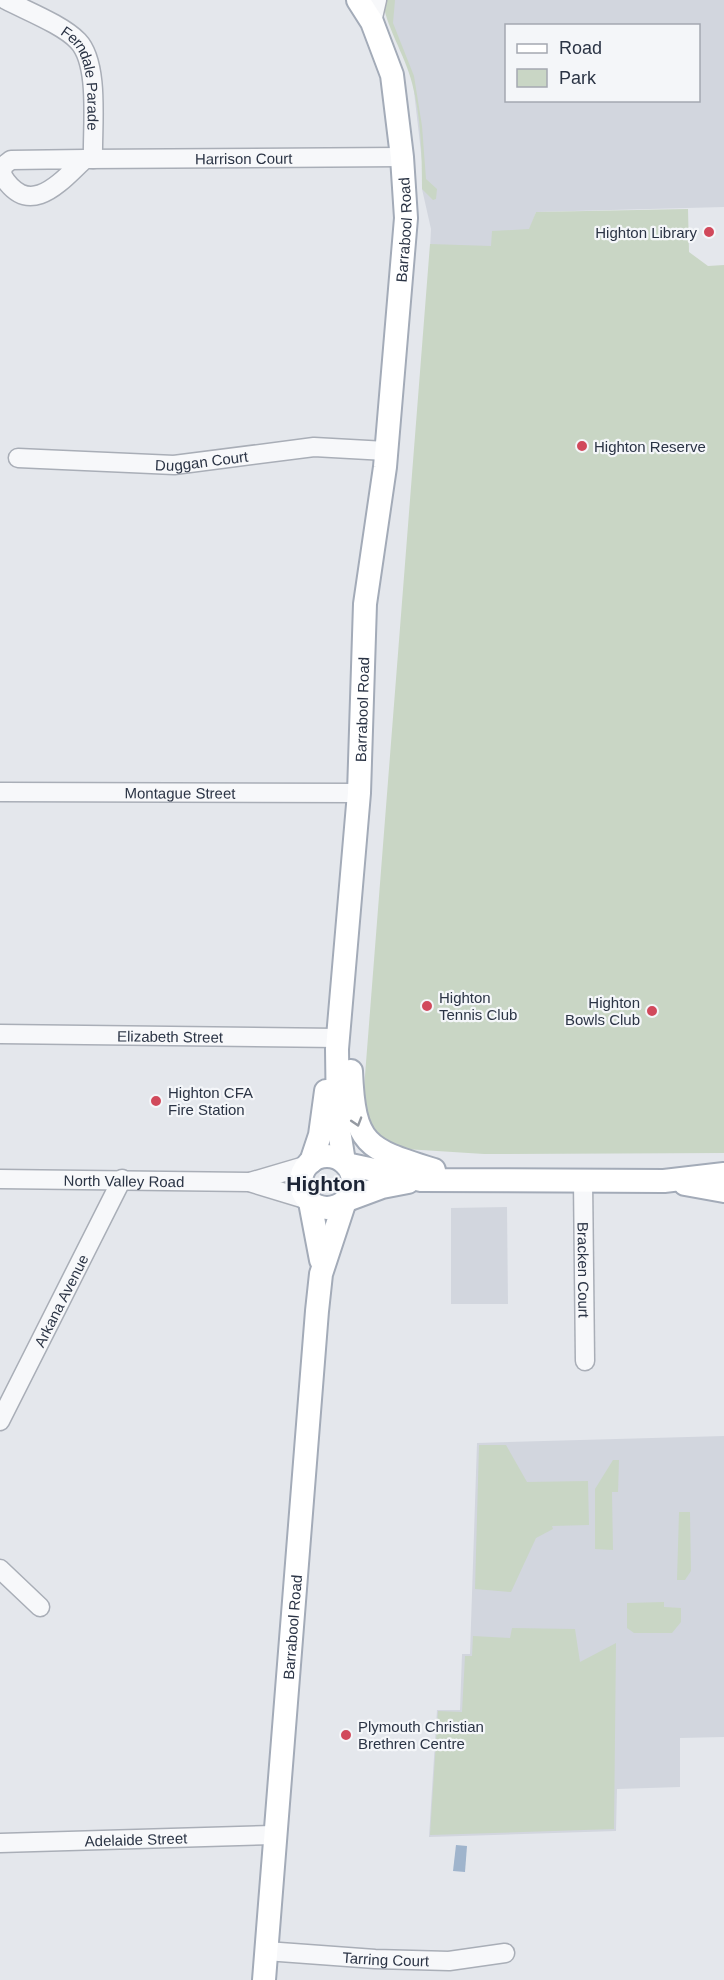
<svg xmlns="http://www.w3.org/2000/svg" width="724" height="1980" font-family="Helvetica,sans-serif">
	<rect width="100%" height="100%" fill="#e4e7ec"/>
	<g fill="#d2d6de" fill-rule="evenodd">
		<path d="M 381,0 L 724,0 L 724,207 L 536,212 L 530,229 L 495,250 L 430,249 L 431,229 L 422,189 L 422,161 L 413,83 L 401,46 ZM 506,26 L 698,26 L 698,100 L 506,100 Z"/>
		<path d="M 507,1207 L 508,1304 L 451,1304 L 451,1208 Z"/>
		<path d="M 724,1436 L 724,1737 L 680,1738 L 680,1787 L 617,1789 L 616,1831 L 429,1837 L 437,1710 L 460,1710 L 462,1654 L 470,1654 L 477,1443 Z"/>
	</g>
	<g fill="#c9d6c5">
		<path d="M 383,0 L 395,0 L 393,23 L 414,76 L 422,126 L 426,179 L 437,189 L 436,199 L 433,200 L 422,189 C 422,154 421,116 412,83 C 406,57 384,23 383,0 Z"/>
		<path d="M 688,209 L 689,252 L 708,266 L 724,265 L 724,1153 L 484,1154 L 390,1148 L 369,1131 L 363,1101 L 430,244 L 491,246 L 492,231 L 529,229 L 536,212 Z"/>
		<path d="M 479,1445 L 506,1445 L 527,1482 L 588,1481 L 589,1525 L 552,1526 L 553,1529 L 536,1538 L 511,1592 L 475,1589 Z"/>
		<path d="M 613,1460 L 619,1460 L 618,1492 L 612,1492 L 613,1550 L 595,1549 L 595,1489 Z"/>
		<path d="M 679,1512 L 690,1512 L 691,1571 L 685,1580 L 677,1580 Z"/>
		<path d="M 664,1602 L 664,1607 L 681,1608 L 681,1622 L 672,1633 L 634,1633 L 627,1628 L 627,1603 Z"/>
		<path d="M 512,1628 L 575,1629 L 580,1662 L 616,1643 L 614,1829 L 430,1835 L 438,1711 L 462,1712 L 465,1656 L 472,1656 L 473,1636 L 510,1638 Z"/>
	</g>
	<path fill="#9fb4cc" d="M 456,1845 L 467,1846 L 465,1872 L 453,1871 Z"/>
	<g fill="none" stroke-linecap="round" stroke-linejoin="round">
		<defs>
			<g id="minor">
				<path id="s1" d="M 6,0 C 27,11 63,25 78,41 C 100,64 92,128 93,159"/>
				<path d="M 372,22 L 377,0"/>
				<path id="s2" d="M 85,159 L 11,160 L 3,166 L 2,175 C 30,221 62,180 85,159 L 402,157"/>
				<path id="s3" d="M 18,458 L 174,465 L 314,447 L 386,451"/>
				<path id="s4" d="M 0,792 L 359,793"/>
				<path id="s5" d="M 0,1034 L 338,1038"/>
				<path id="s6" d="M 0,1179 L 249,1182 L 308,1200"/>
				<path id="s7" d="M 583,1180 L 585,1361"/>
				<path d="M 250,1182 L 308,1165"/>
				<path id="s8" d="M 0,1421 L 122,1179"/>
				<path d="M 0,1569 L 40,1607"/>
				<path id="s9" d="M 0,1843 L 273,1835"/>
				<path id="s10" d="M 266,1951 L 375,1959 L 449,1961 L 505,1953"/>
			</g>
			<g id="major">
				<path d="M 351,1071 C 354,1146 367,1149 434,1170"/>
				<circle cx="327" cy="1182" r="26"/>
				<path d="M 311,1162 L 320,1135 L 326,1091"/>
				<path id="s11" d="M 344,1162 L 338,1124 L 337,1049 L 359,793 L 365,604 L 385,467 L 406,218 L 402,157 L 392,75 L 372,22 L 358,0"/>
				<path d="M 346,1164 L 421,1180 L 664,1181 L 724,1174"/>
				<path d="M 685,1184 L 724,1191"/>
				<path d="M 347,1200 L 382,1187 L 408,1182"/>
				<path d="M 310,1202 L 321,1260"/>
				<path id="s12" d="M 264,1980 L 317,1311 L 321,1274 L 345,1201"/>
			</g>
		</defs>
		<use href="#minor" stroke="#a9aeb7" stroke-width="21"/>
		<use href="#major" stroke="#a3abb8" stroke-width="26"/>
		<use href="#minor" stroke="#f7f8fa" stroke-width="18"/>
		<use href="#major" stroke="#fff" stroke-width="22"/>
	</g>
	<defs><path id="oneway-chevron" d="M-2-3.5L2.5 0L-2 3.5" fill="none" stroke-width="1.6" stroke-linecap="round" stroke-linejoin="round" transform="scale(1.5)"/></defs>
	<use stroke="#959aa2" href="#oneway-chevron" transform="translate(357 1122) rotate(73)"/>
	<g fill="#d1495b" stroke="#f4f6f9" stroke-width="2">
		<circle cx="709" cy="232" r="6"/>
		<circle cx="582" cy="446" r="6"/>
		<circle cx="427" cy="1006" r="6"/>
		<circle cx="652" cy="1011" r="6"/>
		<circle cx="156" cy="1101" r="6"/>
		<circle cx="346" cy="1735" r="6"/>
	</g>
	<g text-anchor="middle" dominant-baseline="central" stroke-width="4.5" stroke-linejoin="round" paint-order="stroke">
		<g font-size="15" fill="#2b3445" stroke="#f4f6f9">
			<text stroke="none"><textPath href="#s1" startOffset="120">Ferndale Parade</textPath></text>
			<text stroke="none"><textPath href="#s2" startOffset="356">Harrison Court</textPath></text>
			<text stroke="none"><textPath href="#s11" startOffset="936">Barrabool Road</textPath></text>
			<text stroke="none"><textPath href="#s3" startOffset="184">Duggan Court</textPath></text>
			<text stroke="none"><textPath href="#s11" startOffset="454">Barrabool Road</textPath></text>
			<text stroke="none"><textPath href="#s4" startOffset="180">Montague Street</textPath></text>
			<text stroke="none"><textPath href="#s5" startOffset="170">Elizabeth Street</textPath></text>
			<text stroke="none"><textPath href="#s6" startOffset="124">North Valley Road</textPath></text>
			<text stroke="none"><textPath href="#s7" startOffset="90">Bracken Court</textPath></text>
			<text stroke="none"><textPath href="#s8" startOffset="135">Arkana Avenue</textPath></text>
			<text stroke="none"><textPath href="#s12" startOffset="354">Barrabool Road</textPath></text>
			<text stroke="none"><textPath href="#s9" startOffset="136">Adelaide Street</textPath></text>
			<text stroke="none"><textPath href="#s10" startOffset="120">Tarring Court</textPath></text>
		</g>
		<g font-size="15" fill="#2b3445" stroke="#f4f6f9" text-anchor="start">
			<text x="697" y="232" text-anchor="end">Highton Library</text>
			<text x="594" y="446">Highton Reserve</text>
			<text x="439" y="997">Highton<tspan x="439" dy="17">Tennis Club</tspan></text>
			<text x="640" y="1002" text-anchor="end">Highton<tspan x="640" dy="17">Bowls Club</tspan></text>
			<text x="168" y="1092">Highton CFA<tspan x="168" dy="17">Fire Station</tspan></text>
			<text x="358" y="1726">Plymouth Christian<tspan x="358" dy="17">Brethren Centre</tspan></text>
		</g>
		<g font-size="21" font-weight="bold" fill="#1d2536" stroke="#f4f6f9">
			<text x="326" y="1183">Highton</text>
		</g>
	</g>
	<rect x="505" y="24" width="195" height="78" fill="#f4f6f9" stroke="#a4a8b1" stroke-width="1.5"/>
	<rect x="517" y="44" width="30" height="9" fill="#ffffff" stroke="#a4a8b1" stroke-width="1.5"/>
	<text x="559" y="54" font-size="18" fill="#2b3445">Road</text>
	<rect x="517" y="69" width="30" height="18" fill="#c9d6c5" stroke="#a4a8b1" stroke-width="1.5"/>
	<text x="559" y="84" font-size="18" fill="#2b3445">Park</text>
</svg>
